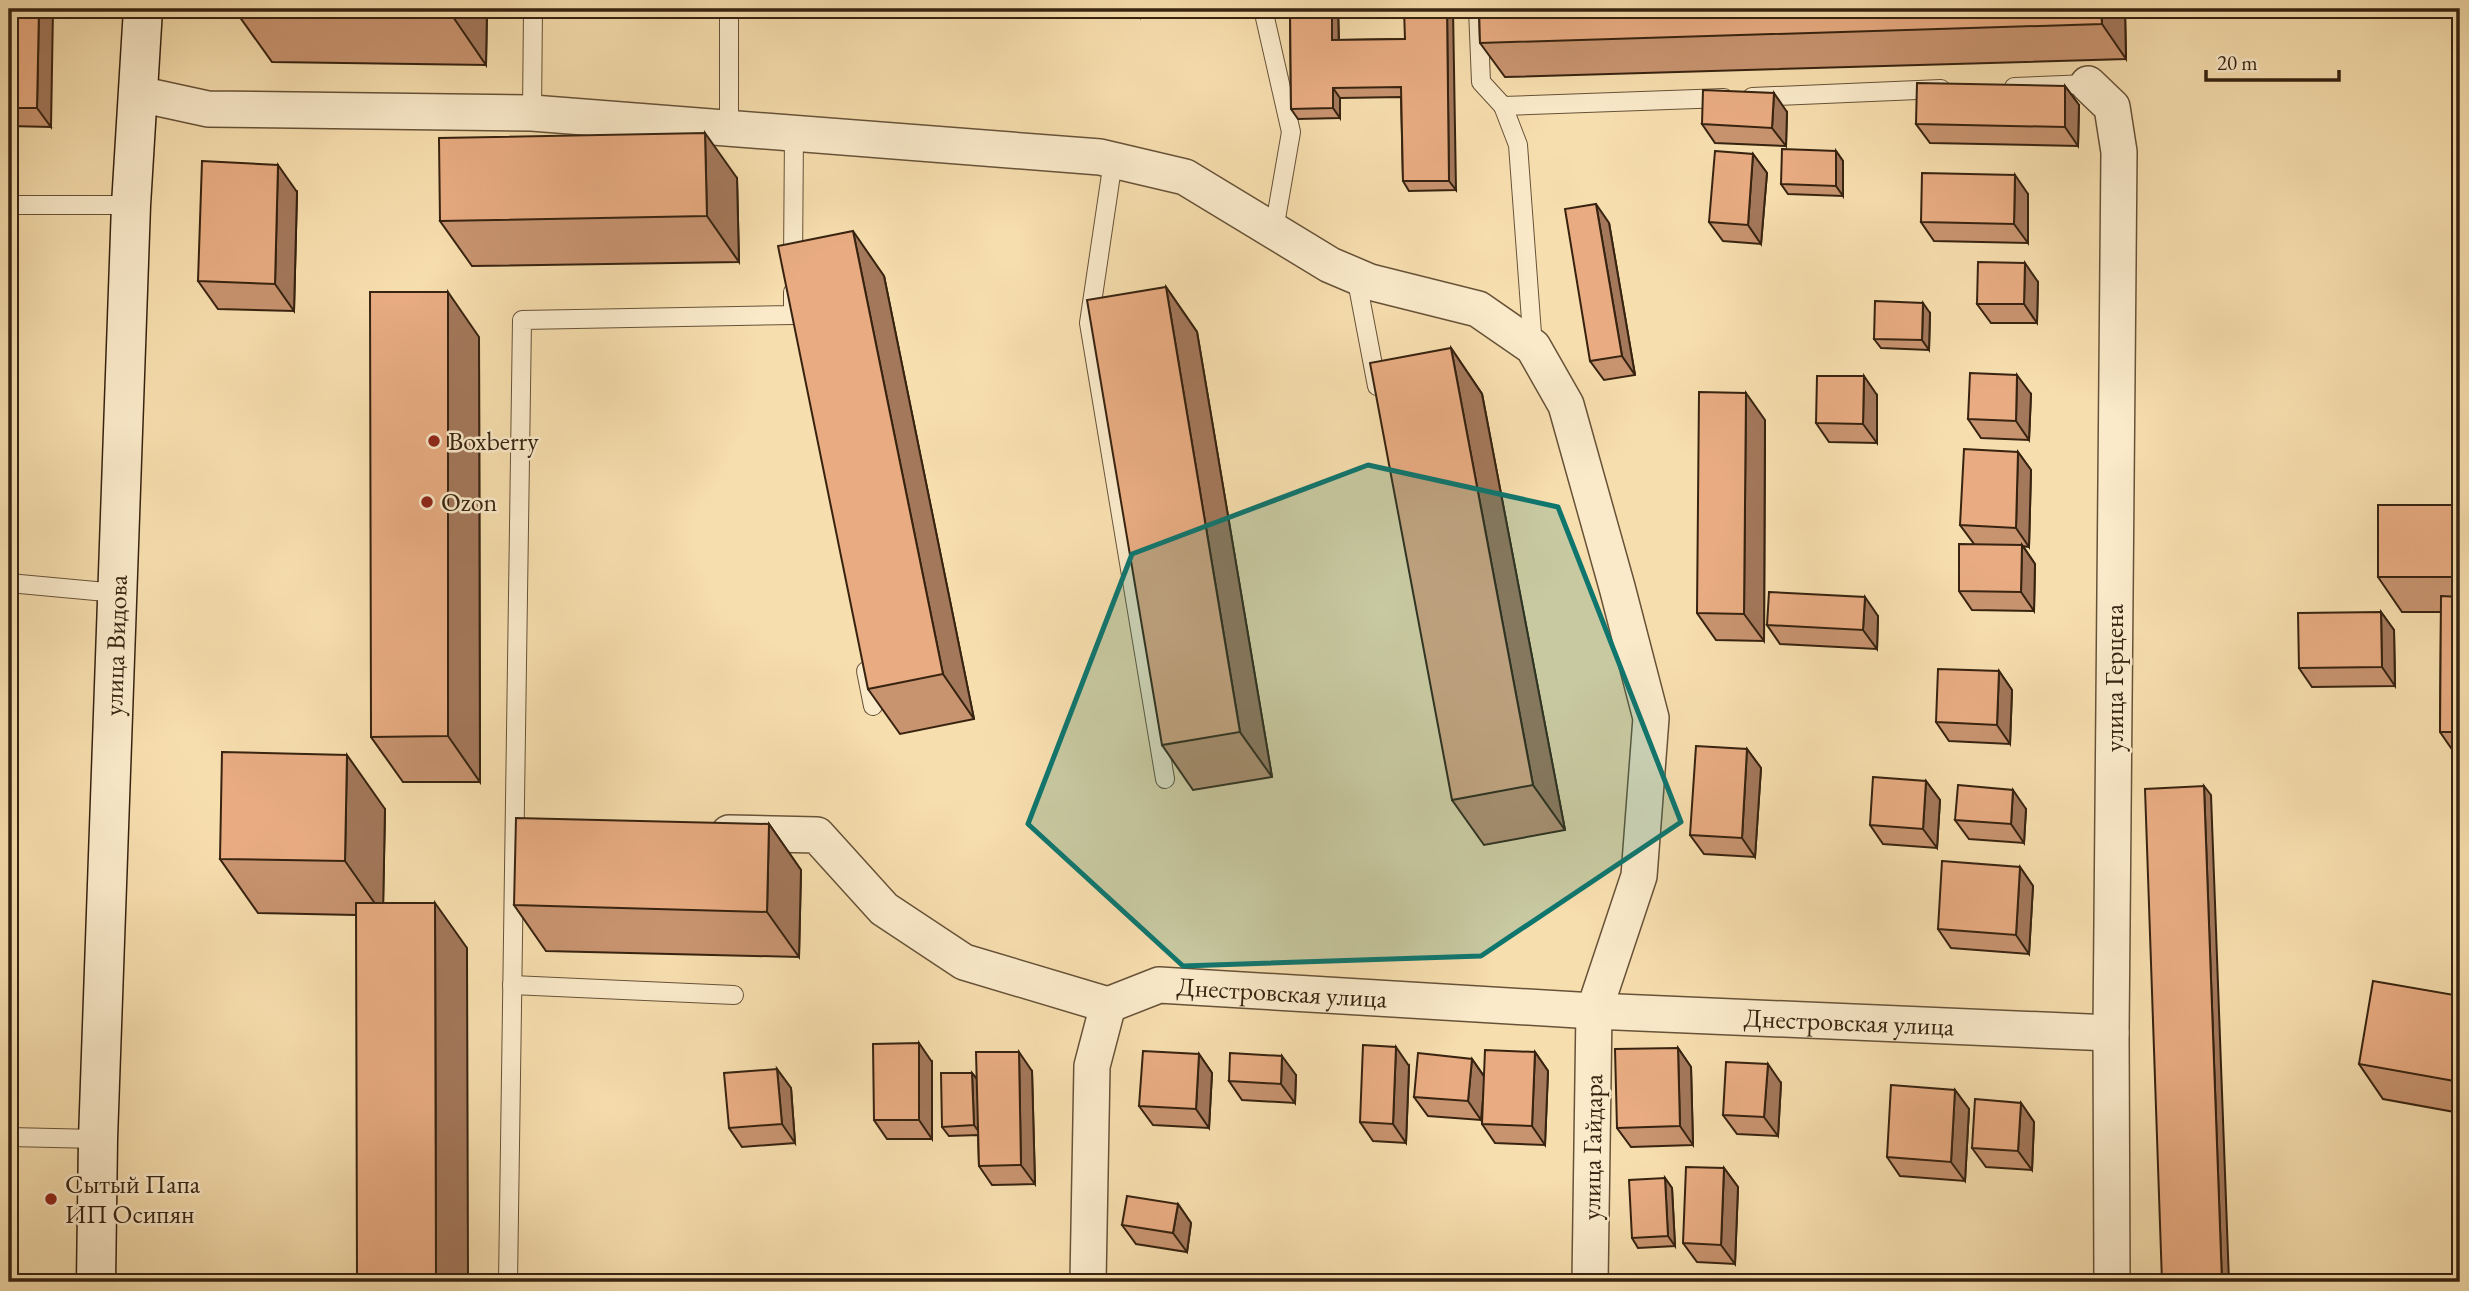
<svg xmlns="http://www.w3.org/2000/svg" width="2469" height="1291" font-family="'EB Garamond',serif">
	<rect width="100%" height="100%" fill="#f7deae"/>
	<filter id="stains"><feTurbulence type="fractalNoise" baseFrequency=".00286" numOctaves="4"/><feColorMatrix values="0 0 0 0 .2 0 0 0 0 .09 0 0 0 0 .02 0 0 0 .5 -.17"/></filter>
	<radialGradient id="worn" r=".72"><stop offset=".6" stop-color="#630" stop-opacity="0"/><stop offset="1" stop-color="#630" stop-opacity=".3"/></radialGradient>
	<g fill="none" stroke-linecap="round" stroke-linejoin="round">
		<defs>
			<g id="lane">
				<path d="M 1263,9 L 1291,132 L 1274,230"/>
				<path d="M 1478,9 L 1481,82 L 1503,106 L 1724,98"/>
				<path d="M 2014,87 L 2088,84"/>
				<path d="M 1752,97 L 1941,89"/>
				<path d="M 1503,106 L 1518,145 L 1533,347"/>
				<path d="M 532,113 L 533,9"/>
				<path d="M 729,128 L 729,9"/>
				<path d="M 1113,161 L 1089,323 L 1165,779"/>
				<path d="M 9,205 L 131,205"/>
				<path d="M 793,264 L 794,133"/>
				<path d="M 1356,276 L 1377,386"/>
				<path d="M 9,583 L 117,593"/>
				<path d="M 866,671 L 873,706"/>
				<path d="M 512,985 L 734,995"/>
				<path d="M 9,1137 L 98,1139"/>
				<path d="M 508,1282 L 522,320 L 793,315 L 793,292"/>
			</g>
			<g id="street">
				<path d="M 2088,84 L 2112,107 L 2119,152 L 2111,1033 L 2112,1282"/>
				<path d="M 139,94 L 208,109 L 532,113 L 1100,157 L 1185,177 L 1330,265 L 1370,282 L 1478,309 L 1533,347 L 1566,405 L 1617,587 L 1651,718 L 1639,876 L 1594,1011 L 1590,1282"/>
				<path id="s1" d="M 729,833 L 817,835 L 884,909 L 964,962 L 1108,1005 L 1159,985 L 1594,1011 L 2111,1033"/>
				<path d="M 1088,1282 L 1092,1066 L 1108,1005"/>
			</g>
			<g id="secondary">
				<path id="s2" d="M 96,1282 L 98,1139 L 131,205 L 143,9"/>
			</g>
		</defs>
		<use href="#lane" stroke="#675238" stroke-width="20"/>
		<use href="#street" stroke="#675238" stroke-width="38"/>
		<use href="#secondary" stroke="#372310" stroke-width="41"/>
		<use href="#lane" stroke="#faeaca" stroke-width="18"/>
		<use href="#street" stroke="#faeaca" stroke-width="35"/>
		<use href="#secondary" stroke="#faeaca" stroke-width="38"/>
	</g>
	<g fill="#c89470" stroke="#372310" stroke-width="2">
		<path d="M 9,9 L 51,127 L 9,126 Z"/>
		<path d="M 234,9 L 487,9 L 486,65 L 272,62 Z"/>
		<path d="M 742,9 L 1140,9 L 1140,17 L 746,15 Z"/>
		<path d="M 1290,9 L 1338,9 L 1339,40 L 1405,39 L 1456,190 L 1409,191 L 1403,181 L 1401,97 L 1340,98 L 1340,118 L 1298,119 L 1291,109 Z"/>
		<path d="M 1479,9 L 2125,9 L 2126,59 L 1505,77 L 1480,43 Z"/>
		<path d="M 2065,86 L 2079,105 L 2078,146 L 1930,143 L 1916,124 Z"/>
		<path d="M 1787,112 L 1786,146 L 1715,143 L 1702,124 Z"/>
		<path d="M 1836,151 L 1843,161 L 1843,196 L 1788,194 L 1781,184 Z"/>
		<path d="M 1753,154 L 1767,173 L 1761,244 L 1723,241 L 1709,222 Z"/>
		<path d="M 737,178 L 739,262 L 472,266 L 440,221 Z"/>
		<path d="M 297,192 L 294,311 L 218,309 L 198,281 Z"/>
		<path d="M 2028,194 L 2028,243 L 1934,241 L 1921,222 Z"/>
		<path d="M 1609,223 L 1635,375 L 1604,380 L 1590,361 Z"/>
		<path d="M 884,276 L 974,719 L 900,734 L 868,689 Z"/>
		<path d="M 2038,282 L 2037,323 L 1991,323 L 1977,304 Z"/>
		<path d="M 1166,287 L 1197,332 L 1272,777 L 1193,790 L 1162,745 Z"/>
		<path d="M 1930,313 L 1929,350 L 1881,348 L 1874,339 Z"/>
		<path d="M 479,337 L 480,782 L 403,782 L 371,737 Z"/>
		<path d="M 1451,348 L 1482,394 L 1565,830 L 1484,845 L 1452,800 Z"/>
		<path d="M 2031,394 L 2029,440 L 1981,438 L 1968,419 Z"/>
		<path d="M 1877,395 L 1877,443 L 1829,442 L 1816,423 Z"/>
		<path d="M 1765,420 L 1764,641 L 1716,640 L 1697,613 Z"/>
		<path d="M 2018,452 L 2031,470 L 2029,547 L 2023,546 L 2035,564 L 2034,611 L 1972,610 L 1959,591 L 1974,544 L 1960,525 Z"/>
		<path d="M 2460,505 L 2460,761 L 2440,732 L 2441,612 L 2402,612 L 2378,577 Z"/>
		<path d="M 2381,612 L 2394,630 L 2395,686 L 2312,687 L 2299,668 Z"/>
		<path d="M 1878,616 L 1877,649 L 1780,644 L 1767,625 Z"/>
		<path d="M 1999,671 L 2012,690 L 2010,744 L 1949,741 L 1936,722 Z"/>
		<path d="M 1747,749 L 1761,768 L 1755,857 L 1704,854 L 1690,835 Z"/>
		<path d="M 1926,781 L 1940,800 L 1937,848 L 1883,844 L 1870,825 Z"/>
		<path d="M 385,809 L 383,903 L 467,948 L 356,915 L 258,913 L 220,859 Z"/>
		<path d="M 2026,809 L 2024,843 L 1969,839 L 1955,820 Z"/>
		<path d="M 769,824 L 801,870 L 799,957 L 546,951 L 514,905 Z"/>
		<path d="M 2020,867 L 2033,886 L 2029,954 L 1951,948 L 1938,929 Z"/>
		<path d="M 2460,996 L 2460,1113 L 2383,1099 L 2359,1064 Z"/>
		<path d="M 1678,1048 L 1691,1067 L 1693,1145 L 1631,1147 L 1617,1128 Z"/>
		<path d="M 1535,1052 L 1548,1071 L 1545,1145 L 1495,1143 L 1482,1124 L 1483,1095 L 1481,1120 L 1428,1116 L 1414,1097 L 1472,1059 L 1484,1076 Z"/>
		<path d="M 1199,1054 L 1212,1073 L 1209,1128 L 1153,1125 L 1139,1106 Z"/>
		<path d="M 932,1062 L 932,1139 L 887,1139 L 874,1120 Z"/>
		<path d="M 1409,1066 L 1406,1143 L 1373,1141 L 1360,1122 Z"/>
		<path d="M 777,1069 L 791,1088 L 795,1143 L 742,1147 L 729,1128 Z"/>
		<path d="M 1032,1071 L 1035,1184 L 992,1185 L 979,1166 L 978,1135 L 949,1136 L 942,1127 L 972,1073 L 977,1079 Z"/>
		<path d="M 1296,1075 L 1295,1103 L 1242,1100 L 1229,1081 Z"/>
		<path d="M 1781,1083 L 1778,1136 L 1737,1134 L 1723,1115 Z"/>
		<path d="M 1955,1090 L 1969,1109 L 1965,1181 L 1900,1176 L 1887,1157 Z"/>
		<path d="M 2021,1103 L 2034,1122 L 2032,1170 L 1986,1167 L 1972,1148 Z"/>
		<path d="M 1724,1168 L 1738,1187 L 1735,1264 L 1697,1262 L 1683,1243 Z"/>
		<path d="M 1665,1178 L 1672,1188 L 1675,1246 L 1638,1248 L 1632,1238 Z"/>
		<path d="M 1178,1204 L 1191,1223 L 1187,1252 L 1136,1244 L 1122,1225 Z"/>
	</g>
	<g fill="#a3785b" stroke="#372310" stroke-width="2">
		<path d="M 39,9 L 53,9 L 51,127 L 37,108 Z"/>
		<path d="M 449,9 L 487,9 L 486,65 L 449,11 Z"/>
		<path d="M 1134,9 L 1140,9 L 1140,17 Z"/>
		<path d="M 1332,9 L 1338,9 L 1339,50 L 1332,40 Z"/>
		<path d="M 1447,9 L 1453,9 L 1456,190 L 1449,181 Z"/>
		<path d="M 2101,9 L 2125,9 L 2126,59 L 2102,24 Z"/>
		<path d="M 2065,86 L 2079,105 L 2078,146 L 2065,127 Z"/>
		<path d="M 1333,88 L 1340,98 L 1340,118 L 1333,108 Z"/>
		<path d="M 1774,93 L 1787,112 L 1786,146 L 1772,128 Z"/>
		<path d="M 705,133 L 737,178 L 739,262 L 707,216 Z"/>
		<path d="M 1836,151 L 1843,161 L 1843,196 L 1836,186 Z"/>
		<path d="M 1753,154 L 1767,173 L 1761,244 L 1748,225 Z"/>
		<path d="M 278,165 L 297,192 L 294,311 L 275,284 Z"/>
		<path d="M 2015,175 L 2028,194 L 2028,243 L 2014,224 Z"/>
		<path d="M 1596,204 L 1609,223 L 1635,375 L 1622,356 Z"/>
		<path d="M 853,231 L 884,276 L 974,719 L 943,674 Z"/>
		<path d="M 2025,263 L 2038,282 L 2037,323 L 2024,304 Z"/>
		<path d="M 1166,287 L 1197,332 L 1272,777 L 1240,732 Z"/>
		<path d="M 448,292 L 479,337 L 480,782 L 448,736 Z"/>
		<path d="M 1923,303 L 1930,313 L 1929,350 L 1922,340 Z"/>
		<path d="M 1451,348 L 1482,394 L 1565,830 L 1533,785 Z"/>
		<path d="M 2017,375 L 2031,394 L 2029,440 L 2016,421 Z"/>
		<path d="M 1864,376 L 1877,395 L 1877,443 L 1863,424 Z"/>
		<path d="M 1746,393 L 1765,420 L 1764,641 L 1744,614 Z"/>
		<path d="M 2018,452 L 2031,470 L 2029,547 L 2016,528 Z"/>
		<path d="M 2022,545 L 2035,564 L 2034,611 L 2021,592 Z"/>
		<path d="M 1865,597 L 1878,616 L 1877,649 L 1863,630 Z"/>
		<path d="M 2381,612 L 2394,630 L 2395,686 L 2382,667 Z"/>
		<path d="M 1999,671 L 2012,690 L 2010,744 L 1997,725 Z"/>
		<path d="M 1747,749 L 1761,768 L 1755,857 L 1742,838 Z"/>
		<path d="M 347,755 L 385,809 L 383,915 L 345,861 Z"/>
		<path d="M 1926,781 L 1940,800 L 1937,848 L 1923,829 Z"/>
		<path d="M 2204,786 L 2211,795 L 2229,1282 L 2222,1282 Z"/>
		<path d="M 2013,790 L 2026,809 L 2024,843 L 2011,824 Z"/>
		<path d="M 769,824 L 801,870 L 799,957 L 767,912 Z"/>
		<path d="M 2020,867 L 2033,886 L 2029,954 L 2016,935 Z"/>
		<path d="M 435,903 L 467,948 L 468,1282 L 436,1282 Z"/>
		<path d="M 919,1043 L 932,1062 L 932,1139 L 919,1120 Z"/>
		<path d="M 1396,1047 L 1409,1066 L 1406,1143 L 1393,1124 Z"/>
		<path d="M 1678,1048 L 1691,1067 L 1693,1145 L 1680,1126 Z"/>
		<path d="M 1019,1052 L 1032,1071 L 1035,1184 L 1021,1165 Z"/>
		<path d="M 1535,1052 L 1548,1071 L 1545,1145 L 1532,1126 Z"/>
		<path d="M 1199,1054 L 1212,1073 L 1209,1128 L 1196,1109 Z"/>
		<path d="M 1282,1056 L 1296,1075 L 1295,1103 L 1281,1084 Z"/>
		<path d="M 1472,1059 L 1485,1078 L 1481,1120 L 1468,1101 Z"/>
		<path d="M 1768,1064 L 1781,1083 L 1778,1136 L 1764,1117 Z"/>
		<path d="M 777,1069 L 791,1088 L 795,1143 L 782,1124 Z"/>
		<path d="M 972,1073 L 979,1082 L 981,1135 L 974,1125 Z"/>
		<path d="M 1955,1090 L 1969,1109 L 1965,1181 L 1951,1162 Z"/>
		<path d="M 2021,1103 L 2034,1122 L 2032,1170 L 2018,1151 Z"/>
		<path d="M 1724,1168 L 1738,1187 L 1735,1264 L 1721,1245 Z"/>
		<path d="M 1665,1178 L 1672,1188 L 1675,1246 L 1668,1236 Z"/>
		<path d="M 1178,1204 L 1191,1223 L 1187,1252 L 1173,1233 Z"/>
	</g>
	<g fill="#e9ac82" stroke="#372310" stroke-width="2">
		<path d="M 9,9 L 39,9 L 37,108 L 9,108 Z"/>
		<path d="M 249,9 L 449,9 L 449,11 Z"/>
		<path d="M 1290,9 L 1332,9 L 1332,40 L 1405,39 L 1404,9 L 1447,9 L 1449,181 L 1403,181 L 1401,87 L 1333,88 L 1333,108 L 1291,109 Z"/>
		<path d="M 1479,9 L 2101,9 L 2102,24 L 1480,43 Z"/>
		<path d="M 1917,83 L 2065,86 L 2065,127 L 1916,124 Z"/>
		<path d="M 1703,90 L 1774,93 L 1772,128 L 1702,124 Z"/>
		<path d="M 705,133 L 707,216 L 440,221 L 439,138 Z"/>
		<path d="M 1782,149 L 1836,151 L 1836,186 L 1781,184 Z"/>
		<path d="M 1715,151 L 1753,154 L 1748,225 L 1709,222 Z"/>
		<path d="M 202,161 L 278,165 L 275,284 L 198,281 Z"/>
		<path d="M 1922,173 L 2015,175 L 2014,224 L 1921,222 Z"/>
		<path d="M 1596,204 L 1622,356 L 1590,361 L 1565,209 Z"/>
		<path d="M 853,231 L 943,674 L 868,689 L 778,246 Z"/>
		<path d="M 1978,262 L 2025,263 L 2024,304 L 1977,304 Z"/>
		<path d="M 1166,287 L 1240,732 L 1162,745 L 1087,300 Z"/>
		<path d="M 370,292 L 448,292 L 448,736 L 371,737 Z"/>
		<path d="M 1875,301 L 1923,303 L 1922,340 L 1874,339 Z"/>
		<path d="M 1451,348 L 1533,785 L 1452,800 L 1370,363 Z"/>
		<path d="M 1970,373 L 2017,375 L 2016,421 L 1968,419 Z"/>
		<path d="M 1817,376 L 1864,376 L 1863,424 L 1816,423 Z"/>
		<path d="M 1699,392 L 1746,393 L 1744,614 L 1697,613 Z"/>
		<path d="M 1964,449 L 2018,452 L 2016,528 L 1960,525 Z"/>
		<rect x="2378" y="505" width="82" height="72"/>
		<path d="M 1959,544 L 2022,545 L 2021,592 L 1959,591 Z"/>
		<path d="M 1769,592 L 1865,597 L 1863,630 L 1767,625 Z"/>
		<path d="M 2441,596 L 2460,597 L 2460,732 L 2440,732 Z"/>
		<path d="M 2381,612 L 2382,667 L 2299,668 L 2298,613 Z"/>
		<path d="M 1938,669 L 1999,671 L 1997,725 L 1936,722 Z"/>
		<path d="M 1696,746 L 1747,749 L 1742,838 L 1690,835 Z"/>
		<path d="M 222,752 L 347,755 L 345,861 L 220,859 Z"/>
		<path d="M 1873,777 L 1926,781 L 1923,829 L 1870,825 Z"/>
		<path d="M 1958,785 L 2013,790 L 2011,824 L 1955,820 Z"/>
		<path d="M 2204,786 L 2222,1282 L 2162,1282 L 2145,789 Z"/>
		<path d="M 516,818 L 769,824 L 767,912 L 514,905 Z"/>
		<path d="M 1942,861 L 2020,867 L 2016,935 L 1938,929 Z"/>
		<path d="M 356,903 L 435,903 L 436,1282 L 357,1282 Z"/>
		<path d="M 2373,981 L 2460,996 L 2460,1082 L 2359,1064 Z"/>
		<path d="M 919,1043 L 919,1120 L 874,1120 L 873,1044 Z"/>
		<path d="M 1363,1045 L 1396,1047 L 1393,1124 L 1360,1122 Z"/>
		<path d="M 1678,1048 L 1680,1126 L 1617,1128 L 1615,1049 Z"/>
		<path d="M 1485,1050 L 1535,1052 L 1532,1126 L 1482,1124 Z"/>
		<path d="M 1143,1051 L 1199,1054 L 1196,1109 L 1139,1106 Z"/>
		<path d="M 976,1052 L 1019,1052 L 1021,1165 L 979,1166 Z"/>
		<path d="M 1230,1053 L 1282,1056 L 1281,1084 L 1229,1081 Z"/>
		<path d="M 1418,1053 L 1472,1059 L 1468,1101 L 1414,1097 Z"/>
		<path d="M 1726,1062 L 1768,1064 L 1764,1117 L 1723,1115 Z"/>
		<path d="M 777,1069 L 782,1124 L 729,1128 L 724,1073 Z"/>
		<path d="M 941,1073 L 972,1073 L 974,1125 L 942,1127 Z"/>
		<path d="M 1891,1085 L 1955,1090 L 1951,1162 L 1887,1157 Z"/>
		<path d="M 1975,1099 L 2021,1103 L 2018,1151 L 1972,1148 Z"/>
		<path d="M 1686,1167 L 1724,1168 L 1721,1245 L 1683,1243 Z"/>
		<path d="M 1665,1178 L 1668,1236 L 1632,1238 L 1629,1180 Z"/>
		<path d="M 1127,1196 L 1178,1204 L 1173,1233 L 1122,1225 Z"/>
		<path d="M 1135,1275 L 1188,1279 L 1188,1282 L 1135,1282 Z"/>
		<path d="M 1451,1277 L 1505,1281 L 1505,1282 L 1450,1282 Z"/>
		<path d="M 1732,1280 L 1754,1282 L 1732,1282 Z"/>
	</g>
	<path fill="#0f766e" fill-opacity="0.2" stroke="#0f766e" stroke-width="5" stroke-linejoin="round" d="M 1368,465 L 1558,507 L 1681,822 L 1481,956 L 1183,966 L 1028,824 L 1132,554 Z"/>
	<g fill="#8f2418" stroke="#faeaca" stroke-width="2.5">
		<circle cx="434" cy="441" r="7"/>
		<circle cx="427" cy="502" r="7"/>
		<circle cx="51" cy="1199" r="7"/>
	</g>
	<g text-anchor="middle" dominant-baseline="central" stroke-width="5" stroke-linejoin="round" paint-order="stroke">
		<g font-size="26" fill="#372310" stroke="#faeaca" text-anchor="start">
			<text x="448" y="441">Boxberry</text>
			<text x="441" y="502">Ozon</text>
			<text x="65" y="1184">Сытый Папа<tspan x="65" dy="30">ИП Осипян</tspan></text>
		</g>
		<g font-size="26" fill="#372310" stroke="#faeaca">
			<text stroke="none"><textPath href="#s2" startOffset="637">улица Видова</textPath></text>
			<text transform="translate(2114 678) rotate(-90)">улица Герцена</text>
			<text stroke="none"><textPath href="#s1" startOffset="612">Днестровская улица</textPath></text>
			<text stroke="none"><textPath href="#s1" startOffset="1180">Днестровская улица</textPath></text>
			<text transform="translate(1592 1147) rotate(-89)">улица Гайдара</text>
		</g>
	</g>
	<rect width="2469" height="1291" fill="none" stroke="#f7deae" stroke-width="35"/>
	<rect x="10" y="10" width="2448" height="1270" fill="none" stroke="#372310" stroke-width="3.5"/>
	<rect x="18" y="18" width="2434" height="1256" fill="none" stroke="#372310" stroke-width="2"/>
	<path d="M2206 70v10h133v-10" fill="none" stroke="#372310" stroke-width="3.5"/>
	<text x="2217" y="70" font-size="21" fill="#372310" stroke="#faeaca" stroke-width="5" paint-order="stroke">20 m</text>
	<rect width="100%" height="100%" filter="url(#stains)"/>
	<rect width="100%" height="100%" fill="url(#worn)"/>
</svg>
